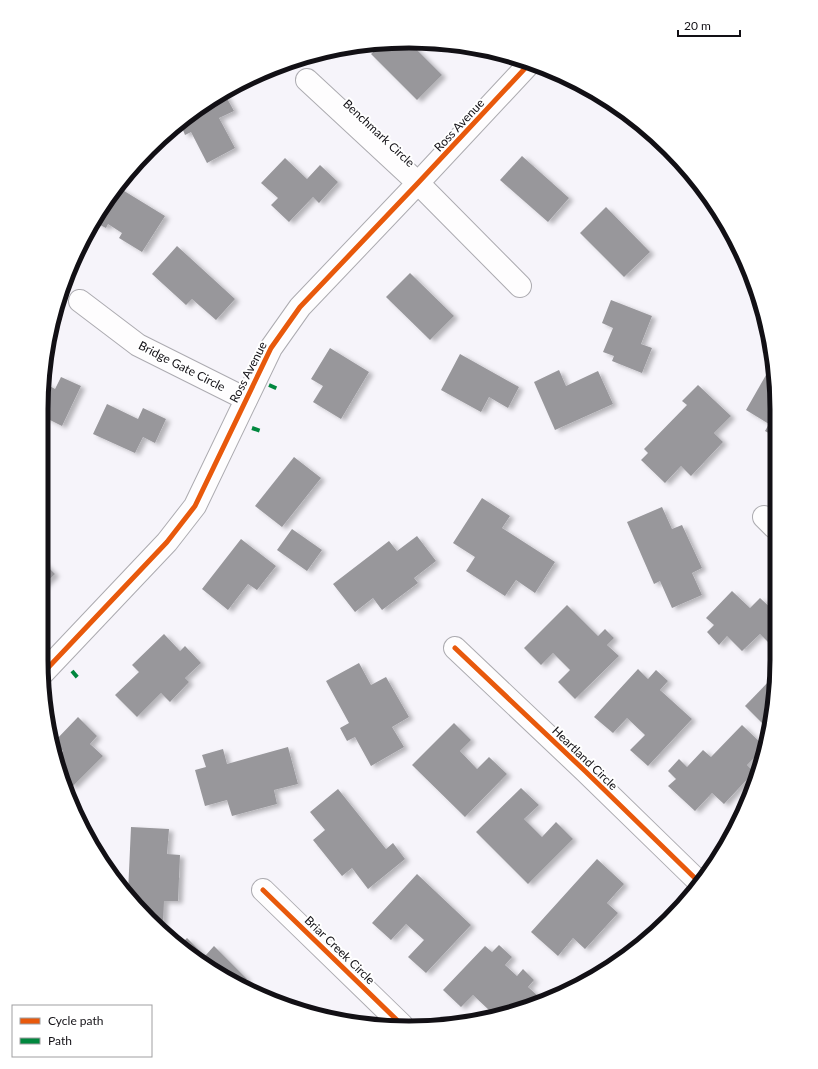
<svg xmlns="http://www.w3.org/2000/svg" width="818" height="1069" font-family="Lato,sans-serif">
	<defs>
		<filter id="shadow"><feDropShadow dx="4.5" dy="2.5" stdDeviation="2" flood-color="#0004"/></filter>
	</defs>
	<rect width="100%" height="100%" fill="#f6f4fa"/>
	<g fill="#98979b" filter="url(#shadow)">
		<path d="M 408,41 L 442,75 L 417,100 L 371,54 L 382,44 Z"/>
		<path d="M 224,93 L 234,111 L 219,118 L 235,148 L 207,163 L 191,132 L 185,135 L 181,125 L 204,103 Z"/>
		<path d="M 522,156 L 569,198 L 548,222 L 500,180 Z"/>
		<path d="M 285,158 L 307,179 L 320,165 L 338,182 L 319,203 L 313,197 L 289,222 L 271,205 L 278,198 L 261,183 Z"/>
		<path d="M 116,186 L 165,216 L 142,252 L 119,238 L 122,233 L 108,224 L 106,228 L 94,222 Z"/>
		<path d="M 606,207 L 650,252 L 624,277 L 580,233 Z"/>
		<path d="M 177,246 L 235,299 L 216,320 L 192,299 L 186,305 L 152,274 Z"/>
		<path d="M 410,273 L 454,316 L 430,340 L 386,297 Z"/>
		<path d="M 611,300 L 652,316 L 641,344 L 652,348 L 642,373 L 612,361 L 614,356 L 603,352 L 613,328 L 602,323 Z"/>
		<path d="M 330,348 L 369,372 L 341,419 L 313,402 L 323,386 L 311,379 Z"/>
		<path d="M 460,354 L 519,387 L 508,408 L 489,397 L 481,412 L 441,390 Z"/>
		<path d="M 559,370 L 566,386 L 598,371 L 613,404 L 555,430 L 534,382 Z"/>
		<path d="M 766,375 L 774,380 L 774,436 L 765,431 L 769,424 L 746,410 Z"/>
		<path d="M 61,377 L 81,386 L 62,426 L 42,416 L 42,382 L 55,389 Z"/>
		<path d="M 698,385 L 731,416 L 714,433 L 723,442 L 691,476 L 681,466 L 665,483 L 641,460 L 648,453 L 644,449 L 687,405 L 682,401 Z"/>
		<path d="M 107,404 L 138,419 L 143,408 L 166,419 L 155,443 L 143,437 L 135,453 L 93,434 Z"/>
		<path d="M 294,457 L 321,478 L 282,527 L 255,506 Z"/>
		<path d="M 482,498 L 510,516 L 502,528 L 555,562 L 535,593 L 516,580 L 505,596 L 466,571 L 475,557 L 453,543 Z"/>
		<path d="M 662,507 L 672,529 L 682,525 L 702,568 L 692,573 L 702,595 L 672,608 L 660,581 L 654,584 L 627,522 Z"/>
		<path d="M 292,529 L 322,550 L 307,571 L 277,550 Z"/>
		<path d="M 417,536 L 436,561 L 414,578 L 418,583 L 382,610 L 373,598 L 355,612 L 333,584 L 389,541 L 397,551 Z"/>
		<path d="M 241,539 L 276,566 L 257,590 L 248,584 L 228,610 L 202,589 Z"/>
		<path d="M 41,560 L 55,574 L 41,588 Z"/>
		<path d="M 732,591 L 750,608 L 760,598 L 774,611 L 774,636 L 768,642 L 760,634 L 742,651 L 727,636 L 719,645 L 707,632 L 714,625 L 706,618 Z"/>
		<path d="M 567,605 L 598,636 L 605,629 L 614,638 L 607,645 L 619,656 L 575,699 L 558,682 L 570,670 L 553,653 L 541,665 L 524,648 Z"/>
		<path d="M 164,634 L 180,651 L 185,646 L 201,663 L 185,678 L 189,682 L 170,702 L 161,693 L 137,717 L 115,695 L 139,672 L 132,665 Z"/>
		<path d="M 359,663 L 371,685 L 386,677 L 409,717 L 392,727 L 404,747 L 371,766 L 355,737 L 347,741 L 340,728 L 349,723 L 326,681 Z"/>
		<path d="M 638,669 L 648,679 L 656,670 L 668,681 L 660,690 L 692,719 L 648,766 L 630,750 L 645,735 L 627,718 L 613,733 L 594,717 Z"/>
		<path d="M 774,676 L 774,708 L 768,729 L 745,706 Z"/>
		<path d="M 78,717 L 97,736 L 90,744 L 103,756 L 72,787 L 63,777 L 55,758 L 63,751 L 54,742 Z"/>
		<path d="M 454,723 L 471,740 L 460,751 L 477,769 L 489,757 L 507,774 L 465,817 L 412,765 Z"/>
		<path d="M 742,725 L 764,746 L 763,749 L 747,765 L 754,772 L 724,804 L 712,793 L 695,811 L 668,786 L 676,779 L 668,771 L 679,759 L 687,767 L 703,750 L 711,757 Z"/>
		<path d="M 288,747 L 298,784 L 274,790 L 277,804 L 232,816 L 227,800 L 205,806 L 195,770 L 206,767 L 202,755 L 223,749 L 227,764 Z"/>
		<path d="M 521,788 L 539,805 L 524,819 L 542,837 L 556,822 L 573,839 L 528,884 L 476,832 Z"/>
		<path d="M 338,789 L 386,849 L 393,843 L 405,859 L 368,889 L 352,868 L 342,876 L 313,840 L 325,830 L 310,812 Z"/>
		<path d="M 131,827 L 169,829 L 167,854 L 180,855 L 178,901 L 164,901 L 163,925 L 154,924 L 149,920 L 128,893 Z"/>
		<path d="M 597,859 L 624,884 L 607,903 L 618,913 L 585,949 L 573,938 L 558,956 L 531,932 Z"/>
		<path d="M 417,874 L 471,925 L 426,973 L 408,957 L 424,940 L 406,924 L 391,940 L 372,923 Z"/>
		<path d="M 187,938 L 205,956 L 214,946 L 247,979 L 240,985 L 181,944 Z"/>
		<path d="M 499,945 L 512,957 L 505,965 L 517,976 L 523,969 L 534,980 L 528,987 L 538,996 L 526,1009 L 485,1017 L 490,1011 L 473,995 L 461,1007 L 443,990 L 485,946 L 492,952 Z"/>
	</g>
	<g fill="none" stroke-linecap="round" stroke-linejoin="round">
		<defs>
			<g id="minor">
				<path d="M 307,80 L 418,183 L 520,286"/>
				<path d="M 80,301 L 138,345 L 246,399"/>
				<path d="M 764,517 L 774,527"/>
				<path d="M 455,648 L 585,771 L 700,883"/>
				<path d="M 43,673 L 167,542 L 195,506 L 271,348 L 300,307 L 418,183 L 530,63"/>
				<path d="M 263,890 L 402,1025"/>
			</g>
		</defs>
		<use href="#minor" stroke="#acabb0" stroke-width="24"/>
		<use href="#minor" stroke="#fefdfe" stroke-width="22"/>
		<g stroke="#00873e" stroke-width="4" stroke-dasharray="8 4" stroke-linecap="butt">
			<path d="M 269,385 L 278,389"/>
			<path d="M 252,428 L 261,431"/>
			<path d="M 72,671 L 78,678"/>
		</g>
		<defs>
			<g id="cycleway">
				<path d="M 455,648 L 585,771 L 700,883"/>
				<path d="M 43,673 L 167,542 L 195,506 L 271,348 L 300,307 L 418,183 L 530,63"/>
				<path d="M 263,890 L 402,1025"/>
			</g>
		</defs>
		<use href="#cycleway" stroke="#fff" stroke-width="8"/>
		<use href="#cycleway" stroke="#e8590c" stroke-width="5"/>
	</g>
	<g text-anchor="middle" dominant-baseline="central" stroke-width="4" stroke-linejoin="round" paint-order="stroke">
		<g font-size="12" fill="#121015" stroke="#fff">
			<text transform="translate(459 125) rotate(-47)">Ross Avenue</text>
			<text transform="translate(379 133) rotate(43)">Benchmark Circle</text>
			<text transform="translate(182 366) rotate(27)">Bridge Gate Circle</text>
			<text transform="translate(248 372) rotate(-63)">Ross Avenue</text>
			<text transform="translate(585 758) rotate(44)">Heartland Circle</text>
			<text transform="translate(340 950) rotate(44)">Briar Creek Circle</text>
		</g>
	</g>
	<path d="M0 0H818V1069H0ZM409 48H409A361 361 0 0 1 770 409V660A361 361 0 0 1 409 1021H409A361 361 0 0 1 48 660V409A361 361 0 0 1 409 48Z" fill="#fff" fill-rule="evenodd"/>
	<path fill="none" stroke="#121015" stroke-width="5" d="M409 48H409A361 361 0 0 1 770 409V660A361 361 0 0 1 409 1021H409A361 361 0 0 1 48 660V409A361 361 0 0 1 409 48Z"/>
	<rect x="12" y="1005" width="140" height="52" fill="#ffffff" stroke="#a09fa1"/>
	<rect x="20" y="1018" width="20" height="6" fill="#e8590c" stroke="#a09fa1"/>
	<text x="48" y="1025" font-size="12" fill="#121015">Cycle path</text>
	<rect x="20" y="1038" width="20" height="6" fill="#00873e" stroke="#a09fa1"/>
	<text x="48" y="1045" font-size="12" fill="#121015">Path</text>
	<path d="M678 30v6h62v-6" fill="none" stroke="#121015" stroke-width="2"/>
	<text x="684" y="30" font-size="12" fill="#121015" stroke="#ffffff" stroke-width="3" paint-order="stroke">20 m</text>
</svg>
